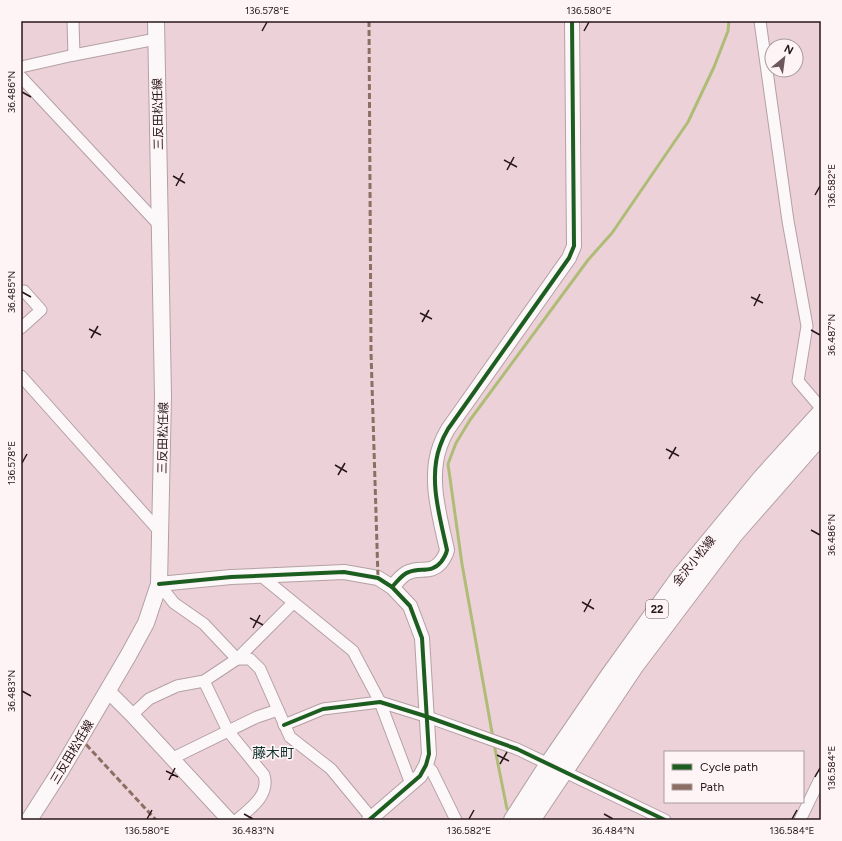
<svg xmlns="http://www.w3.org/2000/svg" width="842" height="841" font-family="Figtree,'Noto Sans JP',sans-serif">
	<rect width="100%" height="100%" fill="#ecd2d8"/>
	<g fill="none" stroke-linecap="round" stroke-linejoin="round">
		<g stroke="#afbc77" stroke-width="3">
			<path d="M 493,738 L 462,564 L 448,464 L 456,443 L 470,420 L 588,260 L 612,233 L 688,122 L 714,67 L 728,31 L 729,21"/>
			<path d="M 494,744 L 507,809"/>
		</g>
		<defs>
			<g id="minor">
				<path d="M 73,21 L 74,55"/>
				<path d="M 760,21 L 788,221 L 807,326 L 798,381 L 821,408"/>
				<path d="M 21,67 L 74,55 L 156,39"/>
				<path d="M 21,77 L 161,227"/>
				<path d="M 21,328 L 41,310 L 24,291"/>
				<path d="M 21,376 L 161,533"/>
				<path d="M 260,575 L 353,651 L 380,702 L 411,784"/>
				<path d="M 159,584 L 174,603 L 204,624 L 237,659 L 250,659 L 260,669 L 290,737 L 331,769 L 373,820"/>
				<path d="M 204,681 L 228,731 L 264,775 C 270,795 251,808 237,820"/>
				<path d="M 132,715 L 149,699 L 177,686 L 204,681 L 237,659 L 293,603"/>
				<path d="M 284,725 L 323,709 L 380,702 L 425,716 L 517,749 L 665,820"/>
				<path d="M 173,758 L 257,717 L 278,710"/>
				<path d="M 426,765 L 432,771 L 456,820"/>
				<path d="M 800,820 L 821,777"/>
			</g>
			<g id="tertiary">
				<path d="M 159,584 L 231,577 L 344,572 L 378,578 L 392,587 L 410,606 L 422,638 L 429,754 L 426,765 L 420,776 L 369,820"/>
				<path d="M 392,587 C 397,582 402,574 409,572 C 421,567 431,574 441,562 C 444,558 446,555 447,550 C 440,517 428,479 440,446 C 442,440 445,434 448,429 L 569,258 L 574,246 L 572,21"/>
				<path d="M 108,691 L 132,715 L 229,820"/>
			</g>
			<path id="secondary" d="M 29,820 L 61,770 L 128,656 L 146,623 L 159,584 L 163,396 L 156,21"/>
			<g id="primary">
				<path d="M 513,820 L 549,764 L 610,675 L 681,576 L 762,478 L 821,413"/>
				<path d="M 531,820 L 635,665 L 734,534 L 821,435"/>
			</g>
		</defs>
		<use href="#minor" stroke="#b4a0a4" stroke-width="13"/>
		<use href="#tertiary" stroke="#b4a0a4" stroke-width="16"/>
		<use href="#secondary" stroke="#b4a0a4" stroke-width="18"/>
		<use href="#primary" stroke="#b4a0a4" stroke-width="20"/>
		<use href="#minor" stroke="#fcf8f9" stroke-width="11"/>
		<use href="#tertiary" stroke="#fcf8f9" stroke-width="14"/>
		<use href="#secondary" stroke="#fcf8f9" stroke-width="16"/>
		<use href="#primary" stroke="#fcf8f9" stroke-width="18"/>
		<g stroke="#8d6e63" stroke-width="3" stroke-dasharray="6 3" stroke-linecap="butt">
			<path d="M 369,21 L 371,352 L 378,578"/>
			<path d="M 80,738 L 156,820"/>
		</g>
		<defs>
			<g id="cycleway">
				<path d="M 159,584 L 231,577 L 344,572 L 378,578 L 392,587 L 410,606 L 422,638 L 429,754 L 426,765 L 420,776 L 369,820"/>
				<path d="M 392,587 C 397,582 402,574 409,572 C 421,567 431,574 441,562 C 444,558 446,555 447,550 C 440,517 428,479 440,446 C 442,440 445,434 448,429 L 569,258 L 574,246 L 572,21"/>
				<path d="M 284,725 L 323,709 L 380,702 L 425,716 L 517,749 L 665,820"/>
			</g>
		</defs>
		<use href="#cycleway" stroke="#fef4f6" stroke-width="6"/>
		<use href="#cycleway" stroke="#1b5e20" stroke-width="4"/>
	</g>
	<path fill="none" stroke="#27161a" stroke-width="1.5" d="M 262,31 L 267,22M 584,31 L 589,22M 22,92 L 31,97M 504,160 L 517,167M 507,170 L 514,157M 173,176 L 185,183M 176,186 L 183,173M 815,195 L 820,186M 22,292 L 31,297M 751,297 L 763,303M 754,306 L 760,294M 420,313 L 432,319M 422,322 L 429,310M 89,329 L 101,335M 811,330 L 820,335M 91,338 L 98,326M 666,449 L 679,456M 669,459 L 676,447M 22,463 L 27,454M 335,465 L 347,472M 338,475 L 345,463M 811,530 L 820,535M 582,602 L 594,609M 584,612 L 591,599M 250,618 L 263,625M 253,628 L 260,615M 22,691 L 31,696M 497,755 L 509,761M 500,764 L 507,752M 166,771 L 178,777M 815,777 L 820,768M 169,780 L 175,768M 244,814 L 253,819M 604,814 L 613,819M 147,819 L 152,810M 469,819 L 474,810M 792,819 L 797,810"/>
	<g text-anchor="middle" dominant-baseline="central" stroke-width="3.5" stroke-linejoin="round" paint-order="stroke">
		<rect fill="#fef4f6" stroke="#68595c" stroke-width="1" x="646" y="600" width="22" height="18" rx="3"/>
		<g font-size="11" font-weight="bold" fill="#27161a">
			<text x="657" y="609">22</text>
		</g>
		<g font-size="12" fill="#27161a" stroke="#fef4f6">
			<text transform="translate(158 114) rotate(-91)">三反田松任線</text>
			<text transform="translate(163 438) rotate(-89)">三反田松任線</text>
			<text transform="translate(694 561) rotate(-51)">金沢小松線</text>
			<text transform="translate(72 752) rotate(-59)">三反田松任線</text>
		</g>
		<g font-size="14" fill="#10322d" stroke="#fef4f6">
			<text x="273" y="753">藤木町</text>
		</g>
	</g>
	<rect width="842" height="841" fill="none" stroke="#fef4f6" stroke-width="44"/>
	<rect x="664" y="751" width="140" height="52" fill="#fef4f6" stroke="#a89b9e"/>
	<rect x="672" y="764" width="20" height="6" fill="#1b5e20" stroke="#a89b9e"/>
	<text x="700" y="771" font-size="12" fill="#27161a">Cycle path</text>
	<rect x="672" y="784" width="20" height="6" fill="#8d6e63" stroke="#a89b9e"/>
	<text x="700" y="791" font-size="12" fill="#27161a">Path</text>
	<g transform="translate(784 58) rotate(29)"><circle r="19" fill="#fef4f6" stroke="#a89b9e"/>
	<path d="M0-3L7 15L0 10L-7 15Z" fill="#6c585c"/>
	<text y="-6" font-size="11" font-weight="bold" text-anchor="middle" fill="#27161a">N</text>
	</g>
	<rect x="22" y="22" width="798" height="797" fill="none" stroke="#27161a" stroke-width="1.5"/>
	<g font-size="10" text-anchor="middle" fill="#27161a">
		<text x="267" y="14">136.578°E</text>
		<text x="589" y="14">136.580°E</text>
		<text transform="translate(11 92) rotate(-90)" y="4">36.486°N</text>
		<text transform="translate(831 186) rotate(-90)" y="4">136.582°E</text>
		<text transform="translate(11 292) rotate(-90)" y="4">36.485°N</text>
		<text transform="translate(831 335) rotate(-90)" y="4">36.487°N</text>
		<text transform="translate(11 463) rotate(-90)" y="4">136.578°E</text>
		<text transform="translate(831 535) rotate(-90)" y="4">36.486°N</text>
		<text transform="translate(11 691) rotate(-90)" y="4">36.483°N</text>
		<text transform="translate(831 768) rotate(-90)" y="4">136.584°E</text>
		<text x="147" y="834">136.580°E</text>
		<text x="253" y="834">36.483°N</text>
		<text x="469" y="834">136.582°E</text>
		<text x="613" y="834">36.484°N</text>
		<text x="792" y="834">136.584°E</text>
	</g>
</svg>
